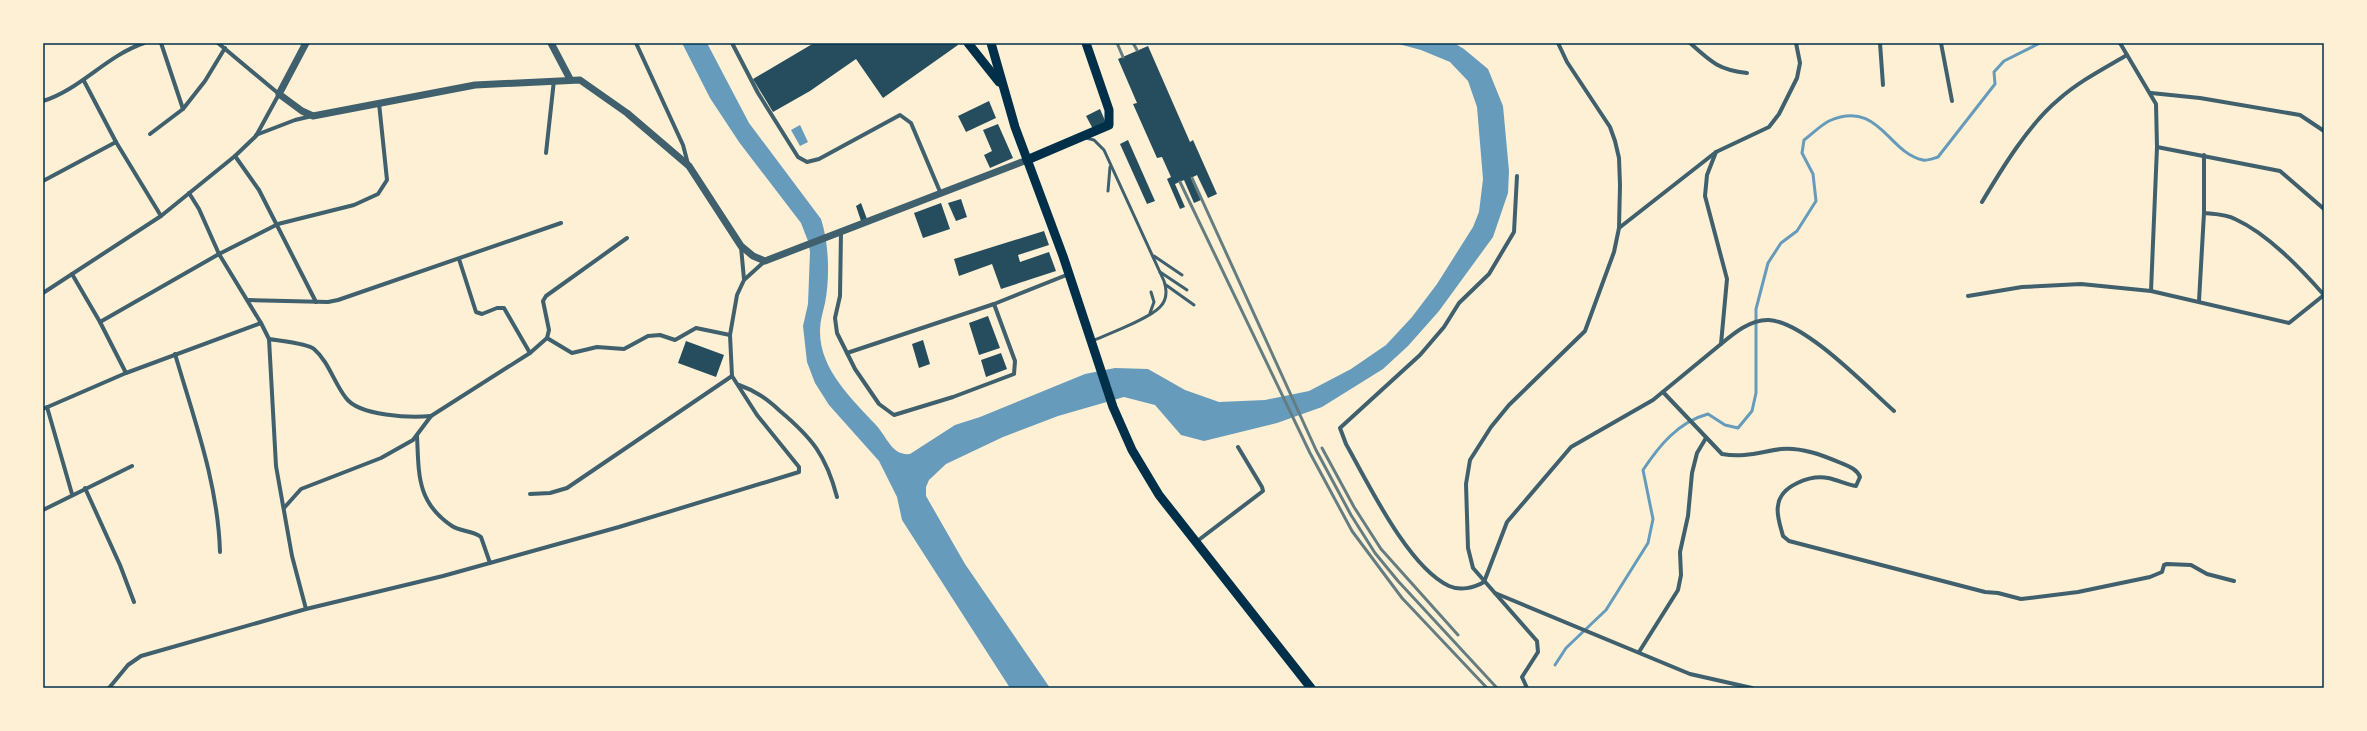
<svg xmlns="http://www.w3.org/2000/svg" width="2367" height="731" font-family="Arial,sans-serif">
	<rect width="100%" height="100%" fill="#fdf0d5"/>
	<g fill="#669bbc">
		<path d="M 682,43 L 707,43 L 749,123 L 821,219 C 829,243 830,278 825,303 C 823,312 820,321 820,330 C 819,369 852,399 876,425 C 887,437 892,456 910,454 L 955,425 L 980,417 L 1085,374 L 1115,368 L 1148,369 L 1185,390 L 1219,402 L 1265,400 L 1309,391 L 1351,369 L 1386,345 L 1412,317 L 1437,284 L 1473,227 L 1479,212 L 1483,179 L 1477,107 L 1468,81 L 1450,62 L 1421,50 L 1395,43 L 1454,43 L 1464,49 L 1488,69 L 1503,106 L 1509,171 L 1508,193 L 1493,237 L 1439,311 L 1408,346 L 1383,369 L 1322,407 L 1277,423 L 1204,441 L 1181,435 L 1155,405 L 1124,397 L 1058,416 L 1003,437 L 946,464 L 929,480 L 926,487 L 926,496 L 965,564 L 1050,688 L 1010,688 L 902,520 L 897,497 L 879,461 L 829,405 L 815,383 L 807,362 L 803,326 L 808,304 L 810,252 L 808,241 L 801,223 L 739,142 L 710,98 Z"/>
		<path d="M 800,125 L 808,142 L 800,146 L 791,130 Z"/>
	</g>
	<g fill="none" stroke-linecap="round" stroke-linejoin="round">
		<path stroke="#669bbc" stroke-width="3" d="M 1555,665 L 1566,648 L 1606,610 L 1648,543 L 1653,519 L 1643,470 C 1659,446 1678,422 1708,414 L 1725,425 L 1738,428 L 1752,411 L 1756,393 L 1756,309 L 1768,263 L 1781,243 L 1797,231 L 1816,201 L 1813,174 L 1802,153 L 1804,140 C 1812,134 1821,125 1829,121 C 1879,99 1888,153 1923,160 C 1927,161 1934,158 1938,157 L 1995,84 L 1994,72 L 2004,61 L 2040,43"/>
	</g>
	<g fill="#264d5e">
		<path d="M 814,43 L 956,43 L 958,45 L 883,98 L 856,59 L 810,91 L 773,112 L 753,79 Z"/>
		<path d="M 1148,46 L 1190,142 L 1193,140 L 1217,194 L 1208,198 L 1197,175 L 1191,178 L 1201,200 L 1194,203 L 1184,180 L 1175,184 L 1185,207 L 1180,209 L 1167,179 L 1171,177 L 1162,157 L 1157,158 L 1133,104 L 1137,103 L 1118,59 Z"/>
		<path d="M 989,101 L 996,118 L 966,132 L 958,116 Z"/>
		<path d="M 1100,109 L 1106,123 L 1093,129 L 1086,116 Z"/>
		<path d="M 998,124 L 1013,158 L 990,168 L 984,155 L 992,151 L 983,130 Z"/>
		<path d="M 1128,140 L 1155,201 L 1147,204 L 1120,144 Z"/>
		<path d="M 961,199 L 967,217 L 956,221 L 948,203 Z"/>
		<path d="M 861,203 L 867,219 L 861,221 L 856,206 Z"/>
		<path d="M 941,203 L 950,229 L 923,238 L 914,213 Z"/>
		<path d="M 1044,231 L 1049,245 L 1018,255 L 1020,262 L 1049,252 L 1056,271 L 1001,289 L 992,264 L 959,276 L 954,259 Z"/>
		<path d="M 988,316 L 1000,348 L 979,355 L 969,323 Z"/>
		<path d="M 923,340 L 930,364 L 919,368 L 912,344 Z"/>
		<path d="M 686,341 L 724,355 L 716,377 L 678,363 Z"/>
		<path d="M 1001,353 L 1007,369 L 986,377 L 981,360 Z"/>
	</g>
	<g fill="none" stroke-linecap="round" stroke-linejoin="round">
		<g stroke="#3f606c" stroke-width="3">
			<path d="M 1086,138 L 1094,140 L 1104,150 L 1164,281 C 1167,290 1167,300 1160,307 C 1149,319 1108,334 1092,341"/>
			<path d="M 1108,191 L 1110,167"/>
			<path d="M 1154,256 L 1182,275"/>
			<path d="M 1160,272 L 1187,290"/>
			<path d="M 1166,285 L 1194,305"/>
			<path d="M 1150,313 L 1154,302 L 1151,292"/>
		</g>
		<g stroke="#3f606c" stroke-width="4">
			<path d="M 161,43 L 183,109"/>
			<path d="M 636,43 L 683,145 L 688,164"/>
			<path d="M 732,43 L 758,93 L 798,157 L 807,162 L 819,159 L 900,115 L 911,123 L 941,194"/>
			<path d="M 1690,43 C 1711,62 1719,70 1747,73"/>
			<path d="M 1880,43 L 1883,85"/>
			<path d="M 1941,43 L 1952,101"/>
			<path d="M 2120,43 L 2156,104 L 2157,147 L 2151,291"/>
			<path d="M 84,81 L 116,142 L 161,216"/>
			<path d="M 2151,93 L 2200,98 L 2300,115 L 2324,131"/>
			<path d="M 43,101 C 81,89 106,56 144,43"/>
			<path d="M 150,134 L 183,109 L 205,81 L 225,48"/>
			<path d="M 256,135 L 295,120 L 312,116"/>
			<path d="M 2157,147 L 2280,171 L 2324,209"/>
			<path d="M 546,153 L 554,80"/>
			<path d="M 235,156 L 259,190 L 316,302"/>
			<path d="M 1517,176 L 1514,232 L 1489,274 L 1459,303 L 1444,327 L 1420,355 L 1340,428 L 1346,444 C 1368,483 1408,567 1449,586 C 1460,591 1474,588 1484,582 L 1507,522 L 1571,447 L 1653,400 L 1721,344 L 1727,279 L 1705,196 L 1707,175 L 1716,152"/>
			<path d="M 43,181 L 116,142"/>
			<path d="M 189,193 L 199,209 L 219,254 L 261,323"/>
			<path d="M 1982,202 C 2001,170 2029,124 2058,100 C 2078,82 2103,69 2127,55"/>
			<path d="M 2204,213 C 2214,214 2226,214 2235,219 C 2268,234 2300,268 2324,295"/>
			<path d="M 1619,228 L 1716,152 L 1769,127 L 1779,114 L 1797,78 L 1800,63 L 1796,43"/>
			<path d="M 841,232 L 840,296 L 835,318 L 837,333 L 855,369 L 879,404 L 894,415 L 953,397 L 1014,374 L 1015,361 L 994,304"/>
			<path d="M 741,247 L 744,279"/>
			<path d="M 459,259 L 476,312 L 482,314 L 497,308 L 504,308 L 530,353"/>
			<path d="M 72,274 L 100,322 L 126,373"/>
			<path d="M 43,293 L 161,216 L 235,156 L 256,136 L 279,94 L 218,43"/>
			<path d="M 1968,296 L 2022,287 L 2081,284 L 2151,291 L 2289,323 L 2324,295"/>
			<path d="M 249,300 L 328,302 L 338,300 L 561,223"/>
			<path d="M 2199,301 L 2204,213 L 2204,155"/>
			<path d="M 100,322 L 219,254 L 278,224 L 354,205 L 378,194 L 387,180 L 379,103"/>
			<path d="M 547,338 L 572,353 L 597,347 L 624,349 L 648,336 L 660,335 L 675,340 L 696,328 L 730,335"/>
			<path d="M 269,339 L 276,466 L 292,556 L 306,609"/>
			<path d="M 1721,344 C 1734,333 1751,319 1769,320 C 1805,322 1867,387 1894,411"/>
			<path d="M 847,353 L 994,304 L 1069,274"/>
			<path d="M 175,354 C 194,419 218,483 220,552"/>
			<path d="M 739,385 C 756,391 767,399 780,411 C 812,438 826,455 837,497"/>
			<path d="M 1663,392 L 1722,454 C 1744,458 1760,452 1781,449 C 1801,447 1822,455 1841,463 C 1848,466 1857,469 1860,477 L 1856,486 C 1847,485 1838,480 1828,478 C 1811,475 1780,485 1778,506 C 1776,515 1781,528 1783,536 L 1789,541 L 1985,592 L 1998,593 L 2021,599 L 2078,592 L 2150,577 L 2162,572 L 2164,565 L 2167,564 L 2191,565 L 2207,574 L 2234,581"/>
			<path d="M 47,407 L 72,494"/>
			<path d="M 43,409 L 126,373 L 261,323 L 269,339 C 280,341 307,343 314,349 C 329,362 334,383 346,398 C 359,416 411,418 431,416"/>
			<path d="M 417,436 C 419,473 416,502 452,526 C 461,532 472,530 481,537 L 490,563"/>
			<path d="M 85,488 L 120,565 L 134,602"/>
			<path d="M 530,494 L 550,493 L 567,488 L 732,376"/>
			<path d="M 284,508 L 301,489 L 381,458 L 413,440 L 431,416 L 530,353 L 547,338 L 549,330 L 543,301 L 546,296 L 627,238"/>
			<path d="M 43,510 L 132,466"/>
			<path d="M 1196,542 L 1263,491 L 1262,487 L 1238,447"/>
			<path d="M 1495,593 L 1690,674 L 1752,688"/>
			<path d="M 1639,652 L 1678,590 L 1681,575 L 1680,552 L 1688,516 L 1692,473 L 1697,453 L 1706,438"/>
			<path d="M 109,688 L 128,665 L 141,656 L 306,609 L 443,576 L 619,527 L 799,472 L 799,467 L 757,415 L 732,376 L 730,335 L 737,295 L 744,280 L 765,261"/>
			<path d="M 1527,688 L 1522,677 L 1538,652 L 1537,641 L 1473,568 L 1468,548 L 1466,484 L 1470,460 L 1491,427 L 1509,405 L 1585,331 L 1614,252 L 1619,228 L 1620,185 L 1619,158 L 1615,141 L 1610,127 L 1567,62 L 1558,43"/>
		</g>
		<g stroke="#3f606c" stroke-width="7">
			<path d="M 306,43 L 279,94 L 302,111 L 313,116 L 475,85 L 580,80 L 627,113 L 689,166 L 741,246 L 753,256 L 765,261 L 1027,160"/>
			<path d="M 551,43 L 570,79"/>
		</g>
		<g stroke="#003049" stroke-width="9">
			<path d="M 968,43 L 999,82"/>
			<path d="M 991,43 L 1015,127 L 1063,256 L 1113,407 L 1132,450 L 1159,495 L 1311,688"/>
			<path d="M 1027,160 L 1109,125 L 1109,110 L 1086,43"/>
		</g>
		<g stroke="#657d81" stroke-width="3">
			<path d="M 1117,43 L 1123,57"/>
			<path d="M 1133,43 L 1137,50"/>
			<path d="M 1192,178 L 1316,450 L 1351,515 L 1375,553 L 1398,581 L 1497,688"/>
			<path d="M 1180,182 L 1310,453 L 1352,531 L 1402,598 L 1487,688"/>
			<path d="M 1322,448 L 1354,507 L 1381,549 L 1458,635"/>
		</g>
	</g>
	<rect width="2367" height="731" fill="none" stroke="#fdf0d5" stroke-width="88"/>
	<rect x="44" y="44" width="2279" height="643" fill="none" stroke="#003049" stroke-width="1.5"/>
</svg>
